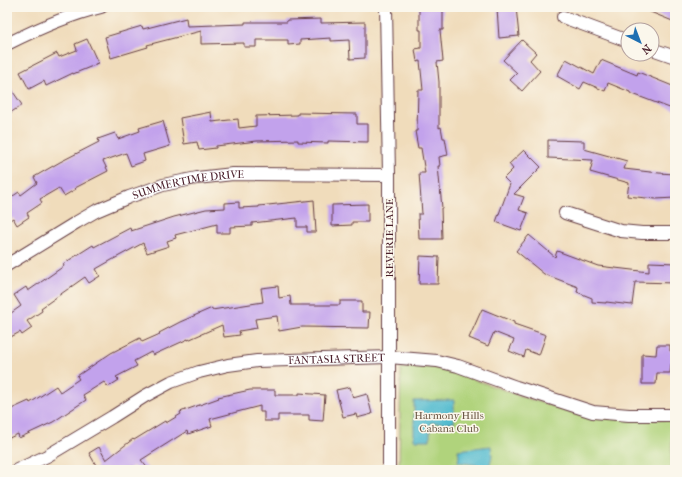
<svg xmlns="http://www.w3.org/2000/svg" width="682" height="477" font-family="'IM FELL French Canon',serif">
	<rect width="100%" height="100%" fill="#fbf7ec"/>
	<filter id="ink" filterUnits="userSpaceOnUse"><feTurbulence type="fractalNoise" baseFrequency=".025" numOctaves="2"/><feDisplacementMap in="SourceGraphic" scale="8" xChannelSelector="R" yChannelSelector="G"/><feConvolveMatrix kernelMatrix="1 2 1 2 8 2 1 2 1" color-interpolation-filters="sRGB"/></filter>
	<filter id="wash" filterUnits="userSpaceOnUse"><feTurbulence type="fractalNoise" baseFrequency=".012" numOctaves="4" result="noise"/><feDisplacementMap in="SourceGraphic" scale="16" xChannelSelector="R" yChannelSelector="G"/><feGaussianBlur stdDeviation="0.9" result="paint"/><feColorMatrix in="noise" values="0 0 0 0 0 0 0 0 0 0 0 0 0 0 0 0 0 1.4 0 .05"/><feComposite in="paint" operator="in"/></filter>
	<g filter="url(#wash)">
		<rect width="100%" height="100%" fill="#f0dcbb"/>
		<path fill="#b0d37b" stroke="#7d7953" d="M 439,367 L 529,399 L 574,413 L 606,418 L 672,420 L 671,470 L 399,470 L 401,368 Z"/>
		<g fill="#52bbcf" stroke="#4e6d7d">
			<path d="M 454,400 L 454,423 L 430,423 L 430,440 L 414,440 L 414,401 Z"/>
			<path d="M 491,446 L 492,457 L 489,467 L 458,462 L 459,456 L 458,450 Z"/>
		</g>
		<g id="blocks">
			<g fill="#c2a2ec">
				<path d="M 419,7 L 443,7 L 443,30 L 440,30 L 443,61 L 437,62 L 439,82 L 439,128 L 441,127 L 443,138 L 445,138 L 448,155 L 439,157 L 440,166 L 438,166 L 442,208 L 441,208 L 442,239 L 419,239 L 418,214 L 422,214 L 419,173 L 425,173 L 421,148 L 418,148 L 415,131 L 417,131 L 418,90 L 423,90 L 420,61 L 417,62 L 415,49 L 421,48 L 421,30 L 419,30 Z"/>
				<path d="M 506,7 L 516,7 L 519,36 L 499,38 L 497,8 Z"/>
				<path d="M 639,7 L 675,7 L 675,22 L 638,7 Z"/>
				<path d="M 186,18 L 187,26 L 245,24 L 245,22 L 287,22 L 287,20 L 321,19 L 321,23 L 365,22 L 365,58 L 350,59 L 349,40 L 331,41 L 331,38 L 300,40 L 300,44 L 288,45 L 288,40 L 256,40 L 256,47 L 244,47 L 244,43 L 201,44 L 201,31 L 147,45 L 148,47 L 111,58 L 105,37 L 142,26 L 143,29 Z"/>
				<path d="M 87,39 L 98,63 L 95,64 L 95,65 L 73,74 L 73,73 L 46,86 L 44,81 L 29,89 L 20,72 L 57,53 L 59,57 L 77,50 L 75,44 Z"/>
				<path d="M 522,40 L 536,53 L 530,60 L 540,71 L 522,91 L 510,80 L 517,73 L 503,60 Z"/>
				<path d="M 566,59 L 594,74 L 601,60 L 637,75 L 638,72 L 675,87 L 675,110 L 630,93 L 630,92 L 608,83 L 605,91 L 584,82 L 580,89 L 557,76 Z"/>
				<path d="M 7,83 L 22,105 L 10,113 L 7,108 Z"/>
				<path d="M 211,112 L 212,122 L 238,119 L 239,128 L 256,126 L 256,116 L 298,115 L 298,113 L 357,114 L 357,124 L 368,124 L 368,142 L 328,141 L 328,143 L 298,142 L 298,140 L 257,141 L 216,146 L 216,148 L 199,150 L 197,142 L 184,144 L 180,118 Z"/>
				<path d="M 163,121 L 170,146 L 143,154 L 145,161 L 131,166 L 126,153 L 103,161 L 108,171 L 75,188 L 76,189 L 64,196 L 59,188 L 40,199 L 42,203 L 27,213 L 29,217 L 17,225 L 13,218 L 7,222 L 7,200 L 19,192 L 21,195 L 37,183 L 34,177 L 60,162 L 99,142 L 98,139 L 115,133 L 118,139 L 140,131 L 139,128 Z"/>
				<path d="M 548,140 L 584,141 L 584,149 L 627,161 L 624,169 L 659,173 L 675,174 L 675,198 L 656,199 L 627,196 L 629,183 L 590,172 L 593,160 L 548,158 Z"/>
				<path d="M 524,150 L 541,167 L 514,194 L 524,197 L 519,210 L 528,213 L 521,231 L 496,222 L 510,184 L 504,178 L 513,169 L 509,164 Z"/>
				<path d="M 314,200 L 316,232 L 307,232 L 307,227 L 297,227 L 297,218 L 252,223 L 252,226 L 230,227 L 230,233 L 217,233 L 217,224 L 175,235 L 176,238 L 167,241 L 169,246 L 147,253 L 143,243 L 110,261 L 96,269 L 100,276 L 89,283 L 85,277 L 41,308 L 42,311 L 27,321 L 32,328 L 22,335 L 20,332 L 7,339 L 7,316 L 21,306 L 14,295 L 26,287 L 28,291 L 64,266 L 63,264 L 93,245 L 94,247 L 130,228 L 131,231 L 174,217 L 206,209 L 225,208 L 225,203 L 239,202 L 239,208 L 259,207 L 259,206 Z"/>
				<path d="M 368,204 L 368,222 L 352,222 L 352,225 L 332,226 L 332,205 Z"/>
				<path d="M 529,235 L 555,257 L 557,251 L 598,266 L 649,272 L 649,262 L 675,263 L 675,283 L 635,282 L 632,305 L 606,302 L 606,303 L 592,302 L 592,298 L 577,292 L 578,287 L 544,274 L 516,251 Z"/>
				<path d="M 420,256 L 439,257 L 438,284 L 419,284 Z"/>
				<path d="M 278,286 L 279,298 L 290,296 L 291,305 L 340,305 L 340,301 L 362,301 L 362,312 L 370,312 L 369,328 L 302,327 L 279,331 L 277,316 L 255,319 L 257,328 L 239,331 L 240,335 L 224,337 L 222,325 L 188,340 L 188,339 L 153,355 L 151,352 L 134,361 L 137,366 L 116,377 L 119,380 L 108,387 L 104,382 L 83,395 L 86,400 L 53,422 L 19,438 L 18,434 L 7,439 L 7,411 L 29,401 L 30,403 L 56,386 L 60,392 L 79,379 L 77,376 L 111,353 L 140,338 L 142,342 L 160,334 L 159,333 L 180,322 L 212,308 L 212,310 L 263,302 L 261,288 Z"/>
				<path d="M 482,309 L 514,322 L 514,324 L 546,335 L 539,355 L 526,350 L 524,357 L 509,351 L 514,340 L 494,332 L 488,346 L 469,338 Z"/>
				<path d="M 657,345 L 670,345 L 670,351 L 675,352 L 675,364 L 671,364 L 670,373 L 657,373 L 656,384 L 642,384 L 642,354 L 656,355 Z"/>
				<path d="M 350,387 L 353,398 L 367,394 L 372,414 L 357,418 L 356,414 L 343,417 L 336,390 Z"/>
				<path d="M 250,390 L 275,390 L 275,395 L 299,395 L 299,393 L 325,395 L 323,421 L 309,420 L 309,415 L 278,415 L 278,421 L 264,421 L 264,412 L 260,412 L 260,406 L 210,419 L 212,426 L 188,434 L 187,431 L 141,460 L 149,470 L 136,470 L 133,466 L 128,470 L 93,470 L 97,467 L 89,453 L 99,447 L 106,460 L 133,439 L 134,440 L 165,421 L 166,423 L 181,414 L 180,412 L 219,398 L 218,397 Z"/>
			</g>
		</g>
	</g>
	<g filter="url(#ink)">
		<use href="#blocks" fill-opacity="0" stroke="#633b41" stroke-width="1"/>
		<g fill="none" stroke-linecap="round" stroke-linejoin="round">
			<defs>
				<g id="minor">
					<path d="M 386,7 L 389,175 L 389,470"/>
					<path d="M 563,17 L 628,41"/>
					<path d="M 7,44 C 37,29 68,15 101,7"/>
					<path d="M 652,49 L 675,57"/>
					<path d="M 565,213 L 621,231 L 642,233 L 675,233"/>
					<path id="s1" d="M 7,265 L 77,222 L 96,211 L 129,197 L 163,185 L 197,178 L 233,174 L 389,175"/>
					<path id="s2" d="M 17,470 L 47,456 L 112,417 L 145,396 L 171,382 L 199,372 L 228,365 L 257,361 L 389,357 L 437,361 L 458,366 L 516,387 L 593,412 L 629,415 L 675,415"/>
				</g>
			</defs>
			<use href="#minor" stroke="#633b41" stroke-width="14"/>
			<use href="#minor" stroke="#fff" stroke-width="12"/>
		</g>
	</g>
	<g text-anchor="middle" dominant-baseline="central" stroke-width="3" stroke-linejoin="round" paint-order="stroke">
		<g font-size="11" fill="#4a1f2b" stroke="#fbf7ec">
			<text stroke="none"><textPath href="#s1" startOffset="201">SUMMERTIME DRIVE</textPath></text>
			<text transform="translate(389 238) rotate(-90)">REVERIE LANE</text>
			<text stroke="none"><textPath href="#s2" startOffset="346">FANTASIA STREET</textPath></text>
		</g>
		<g font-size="11" fill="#695543" stroke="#fbf7ec">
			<text x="449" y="415">Harmony Hills<tspan x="449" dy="13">Cabana Club</tspan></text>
		</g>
	</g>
	<rect width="682" height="477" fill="none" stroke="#fbf7ec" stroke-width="24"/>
	<g transform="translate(640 42) rotate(138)"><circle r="19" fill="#fbf7ec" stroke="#b4a19f"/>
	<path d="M0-3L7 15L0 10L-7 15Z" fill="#1f6fb2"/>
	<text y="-6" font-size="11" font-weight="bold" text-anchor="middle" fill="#4a1f2b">N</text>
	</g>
</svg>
